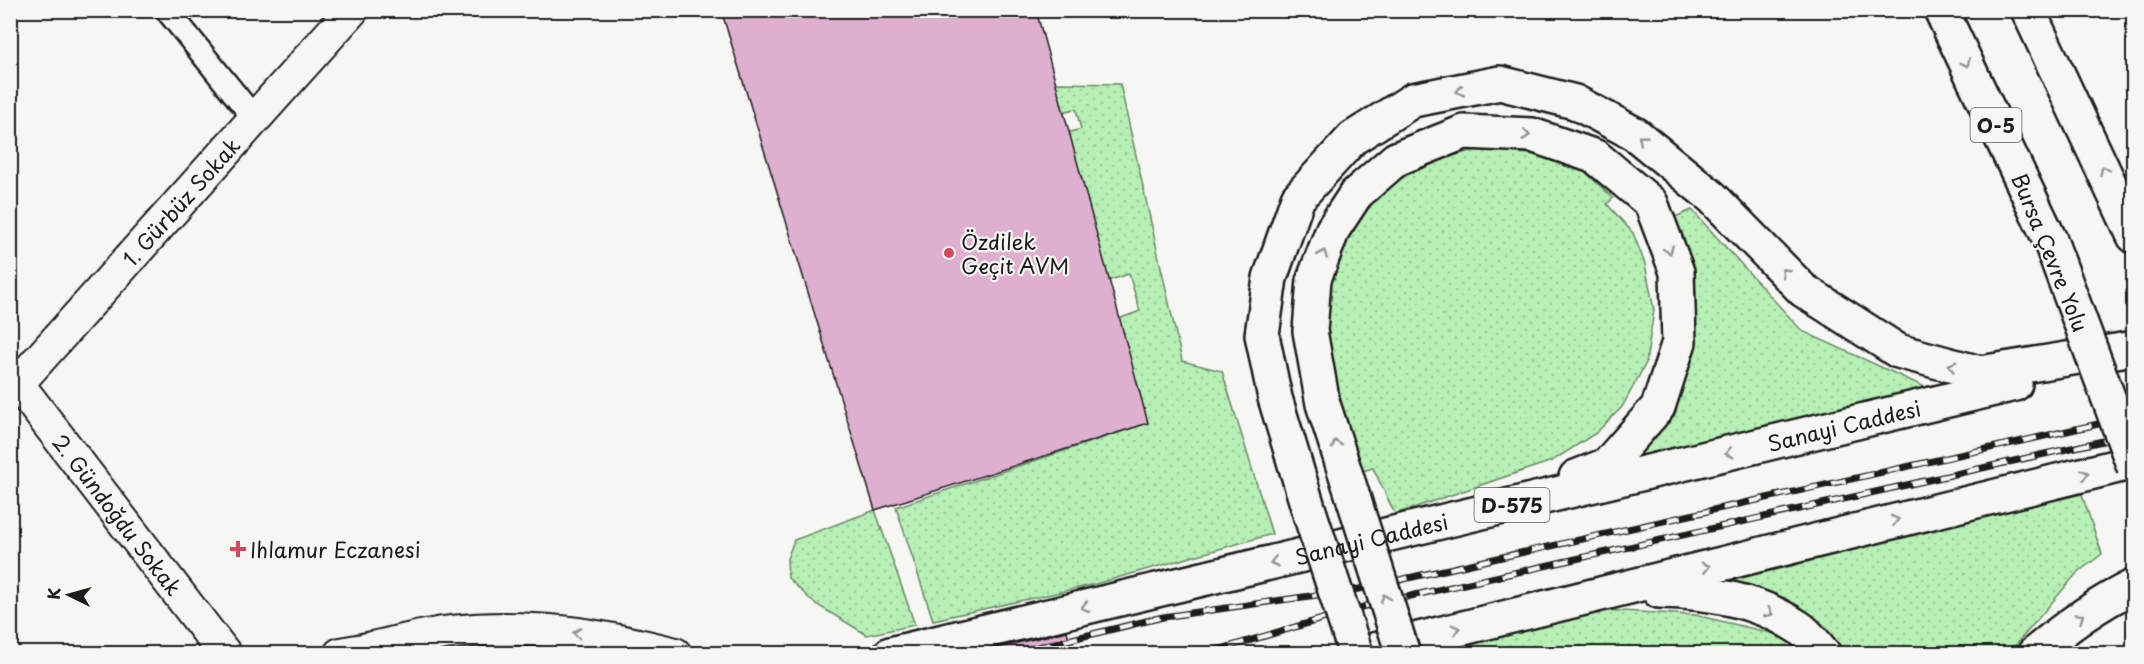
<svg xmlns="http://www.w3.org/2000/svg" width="2144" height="664" font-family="'Playpen Sans',sans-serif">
	<defs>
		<pattern id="grass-dots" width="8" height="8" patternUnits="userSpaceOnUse" patternTransform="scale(1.5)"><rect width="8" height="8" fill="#b6f0b4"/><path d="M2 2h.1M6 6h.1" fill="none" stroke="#9ccd9a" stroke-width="1.8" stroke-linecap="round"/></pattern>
	</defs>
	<rect width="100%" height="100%" fill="#f6f6f2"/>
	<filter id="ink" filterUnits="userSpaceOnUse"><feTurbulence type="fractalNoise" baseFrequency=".0167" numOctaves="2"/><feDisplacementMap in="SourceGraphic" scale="12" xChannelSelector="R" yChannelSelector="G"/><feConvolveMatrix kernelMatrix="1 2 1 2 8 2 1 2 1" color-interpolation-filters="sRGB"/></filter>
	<g filter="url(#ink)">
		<g fill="url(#grass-dots)" stroke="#698668" stroke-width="1.5">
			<path d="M 1056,83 L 1120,84 L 1182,361 L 1222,371 L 1272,534 L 1092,585 L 933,620 L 896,507 L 1148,423 L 1116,320 L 1140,311 L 1129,274 L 1104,282 L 1060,135 L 1081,129 L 1076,109 L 1052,114 Z"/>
			<path d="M 1480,149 L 1538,155 L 1584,171 L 1613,198 L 1607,204 L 1633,233 L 1645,264 L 1654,310 L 1646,363 L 1622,407 L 1596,433 L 1552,461 L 1395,514 L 1373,468 L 1363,471 L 1324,354 L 1323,305 L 1342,244 L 1383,189 L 1432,161 Z"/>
			<path d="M 1692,210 L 1802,331 L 1927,388 L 1630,458 L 1665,419 L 1670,219 Z"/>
			<path d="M 2076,477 L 2102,554 L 2077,573 L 2008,654 L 1835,653 L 1731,582 L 1660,567 Z"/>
			<path d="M 875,510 L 915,625 L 867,635 L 814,603 L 788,578 L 787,559 L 794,540 Z"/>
			<path d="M 1602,610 L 1695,615 L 1805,641 L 1810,653 L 1440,654 L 1436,638 Z"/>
		</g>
		<g fill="#dfafd0" stroke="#1c1c1c" stroke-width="1.5">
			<path d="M 721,10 L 1036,10 L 1148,423 L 875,510 Z"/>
			<path d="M 1067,631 L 1073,654 L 972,654 Z"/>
		</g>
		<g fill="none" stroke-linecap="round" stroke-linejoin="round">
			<defs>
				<path id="street" d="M 167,10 L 254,118"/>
				<g id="secondary">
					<path id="s1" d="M 10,374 L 225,654"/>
					<path id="s2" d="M 10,392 L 352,10"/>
					<path d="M 340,654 C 378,649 414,636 452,632 C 529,623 601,635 675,654"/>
				</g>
				<g id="highway">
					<path d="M 1941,10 L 2050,240"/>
					<path d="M 2028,10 L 2134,236"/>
					<path d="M 1354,500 L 1323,404 L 1310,331 L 1314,279 L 1333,229 L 1356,194 L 1396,159 L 1464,132 L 1532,135 L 1596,157 L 1651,203 L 1677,272 L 1679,342 L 1658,407 L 1607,465 L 1576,477"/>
					<path d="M 1310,514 L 1275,398 L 1262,335 L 1270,278 L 1298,198 L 1353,138 L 1413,100 L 1500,83 L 1575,102 L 1635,134 L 1712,197 L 1803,290 L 1898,351 L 1980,373 L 2134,348"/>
					<path d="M 1659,591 C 1708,592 1756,599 1798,627 C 1808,633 1816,645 1824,654"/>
					<path id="s3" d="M 890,654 L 2015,384"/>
					<path d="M 1358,654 L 2134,462"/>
					<path d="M 2034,654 C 2065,627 2097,604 2134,586"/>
				</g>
			</defs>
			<use href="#street" stroke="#1c1c1c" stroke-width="27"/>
			<use href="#secondary" stroke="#1c1c1c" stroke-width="36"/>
			<use href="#highway" stroke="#1c1c1c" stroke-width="38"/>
			<use href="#street" stroke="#f6f6f2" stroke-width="22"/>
			<use href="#secondary" stroke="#f6f6f2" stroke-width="32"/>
			<use href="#highway" stroke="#f6f6f2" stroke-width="33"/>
			<defs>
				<g id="rail">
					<path d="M 1010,654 L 1163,617 L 1359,589 L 2134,416"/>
					<path d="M 1204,654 L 1366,606 L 2134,434"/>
				</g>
			</defs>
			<use href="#rail" stroke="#1c1c1c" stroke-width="7"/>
			<use href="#rail" stroke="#f6f6f2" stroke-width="4.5" stroke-dasharray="14" stroke-linecap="butt"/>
			<defs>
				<g id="highway-bridge">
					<path d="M 2050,240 L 2134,467"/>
					<path d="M 1354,500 L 1403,654"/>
					<path d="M 1310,514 L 1356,654"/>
				</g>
			</defs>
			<use href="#highway-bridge" stroke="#1c1c1c" stroke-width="38" stroke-linecap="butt"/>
			<use href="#highway-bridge" stroke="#f6f6f2" stroke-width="33"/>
		</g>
		<defs><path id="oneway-chevron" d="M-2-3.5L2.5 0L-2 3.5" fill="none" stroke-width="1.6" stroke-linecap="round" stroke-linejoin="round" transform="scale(1.5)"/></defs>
		<g stroke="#949492">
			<use href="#oneway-chevron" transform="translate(1966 63) rotate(65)"/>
			<use href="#oneway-chevron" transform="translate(1460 91) rotate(169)"/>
			<use href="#oneway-chevron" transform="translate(1526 135) rotate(7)"/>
			<use href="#oneway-chevron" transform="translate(1642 139) rotate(-142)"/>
			<use href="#oneway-chevron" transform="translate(2104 170) rotate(-115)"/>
			<use href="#oneway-chevron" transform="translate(1669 250) rotate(70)"/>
			<use href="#oneway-chevron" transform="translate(1323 254) rotate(-70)"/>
			<use href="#oneway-chevron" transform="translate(1785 272) rotate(-134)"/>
			<use href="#oneway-chevron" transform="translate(1952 366) rotate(-165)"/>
			<use href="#oneway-chevron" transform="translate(1336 444) rotate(-108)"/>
			<use href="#oneway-chevron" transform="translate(1729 453) rotate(167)"/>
			<use href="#oneway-chevron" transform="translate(2085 474) rotate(-14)"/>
			<use href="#oneway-chevron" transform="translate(1895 520) rotate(-14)"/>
			<use href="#oneway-chevron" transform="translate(1274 562) rotate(167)"/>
			<use href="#oneway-chevron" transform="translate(1706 567) rotate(-14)"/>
			<use href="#oneway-chevron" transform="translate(1385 598) rotate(-108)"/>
			<use href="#oneway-chevron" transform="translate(1085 607) rotate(167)"/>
			<use href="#oneway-chevron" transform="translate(1769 613) rotate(26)"/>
			<use href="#oneway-chevron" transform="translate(2080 617) rotate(-34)"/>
			<use href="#oneway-chevron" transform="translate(1456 629) rotate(-14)"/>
			<use href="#oneway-chevron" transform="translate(577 633) rotate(-173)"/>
		</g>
	</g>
	<g fill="#d1495b" stroke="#f6f6f2" stroke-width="2">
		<circle cx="949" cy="253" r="6"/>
		<path d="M235 540h6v6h6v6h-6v6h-6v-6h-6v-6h6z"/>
	</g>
	<g text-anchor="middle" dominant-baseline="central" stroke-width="4.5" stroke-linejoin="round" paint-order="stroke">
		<g fill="#f6f6f2" stroke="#5d5d5c" stroke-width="1.5">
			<rect x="1970.5" y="108" width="51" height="34" rx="4.5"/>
			<rect x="1474.5" y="488" width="75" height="34" rx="4.5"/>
		</g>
		<g font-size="20" font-weight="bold" fill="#1c1c1c">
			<text x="1996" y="125">O-5</text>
			<text x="1512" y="505">D-575</text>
		</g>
		<g font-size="21" fill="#1c1c1c" stroke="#f6f6f2">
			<text stroke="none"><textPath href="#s2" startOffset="256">1. Gürbüz Sokak</textPath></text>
			<text transform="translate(2051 252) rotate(68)">Bursa Çevre Yolu</text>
			<text stroke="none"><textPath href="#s3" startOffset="981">Sanayi Caddesi</textPath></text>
			<text stroke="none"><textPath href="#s1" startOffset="177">2. Gündoğdu Sokak</textPath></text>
			<text stroke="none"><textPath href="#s3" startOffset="495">Sanayi Caddesi</textPath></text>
		</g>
		<g font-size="21" fill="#1c1c1c" stroke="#f6f6f2" text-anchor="start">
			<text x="961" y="241">Özdilek<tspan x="961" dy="24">Geçit AVM</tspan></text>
			<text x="250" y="549">Ihlamur Eczanesi</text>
		</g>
	</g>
	<rect width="2144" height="664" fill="none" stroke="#f6f6f2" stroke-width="36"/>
	<rect x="18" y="18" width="2108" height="628" fill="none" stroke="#1c1c1c" stroke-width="2" filter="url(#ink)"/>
	<g transform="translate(69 595) rotate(275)" stroke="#f6f6f2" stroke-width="4.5" paint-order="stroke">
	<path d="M0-4.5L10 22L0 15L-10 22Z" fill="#1c1c1c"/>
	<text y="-9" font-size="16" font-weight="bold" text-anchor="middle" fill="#1c1c1c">K</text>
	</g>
</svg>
